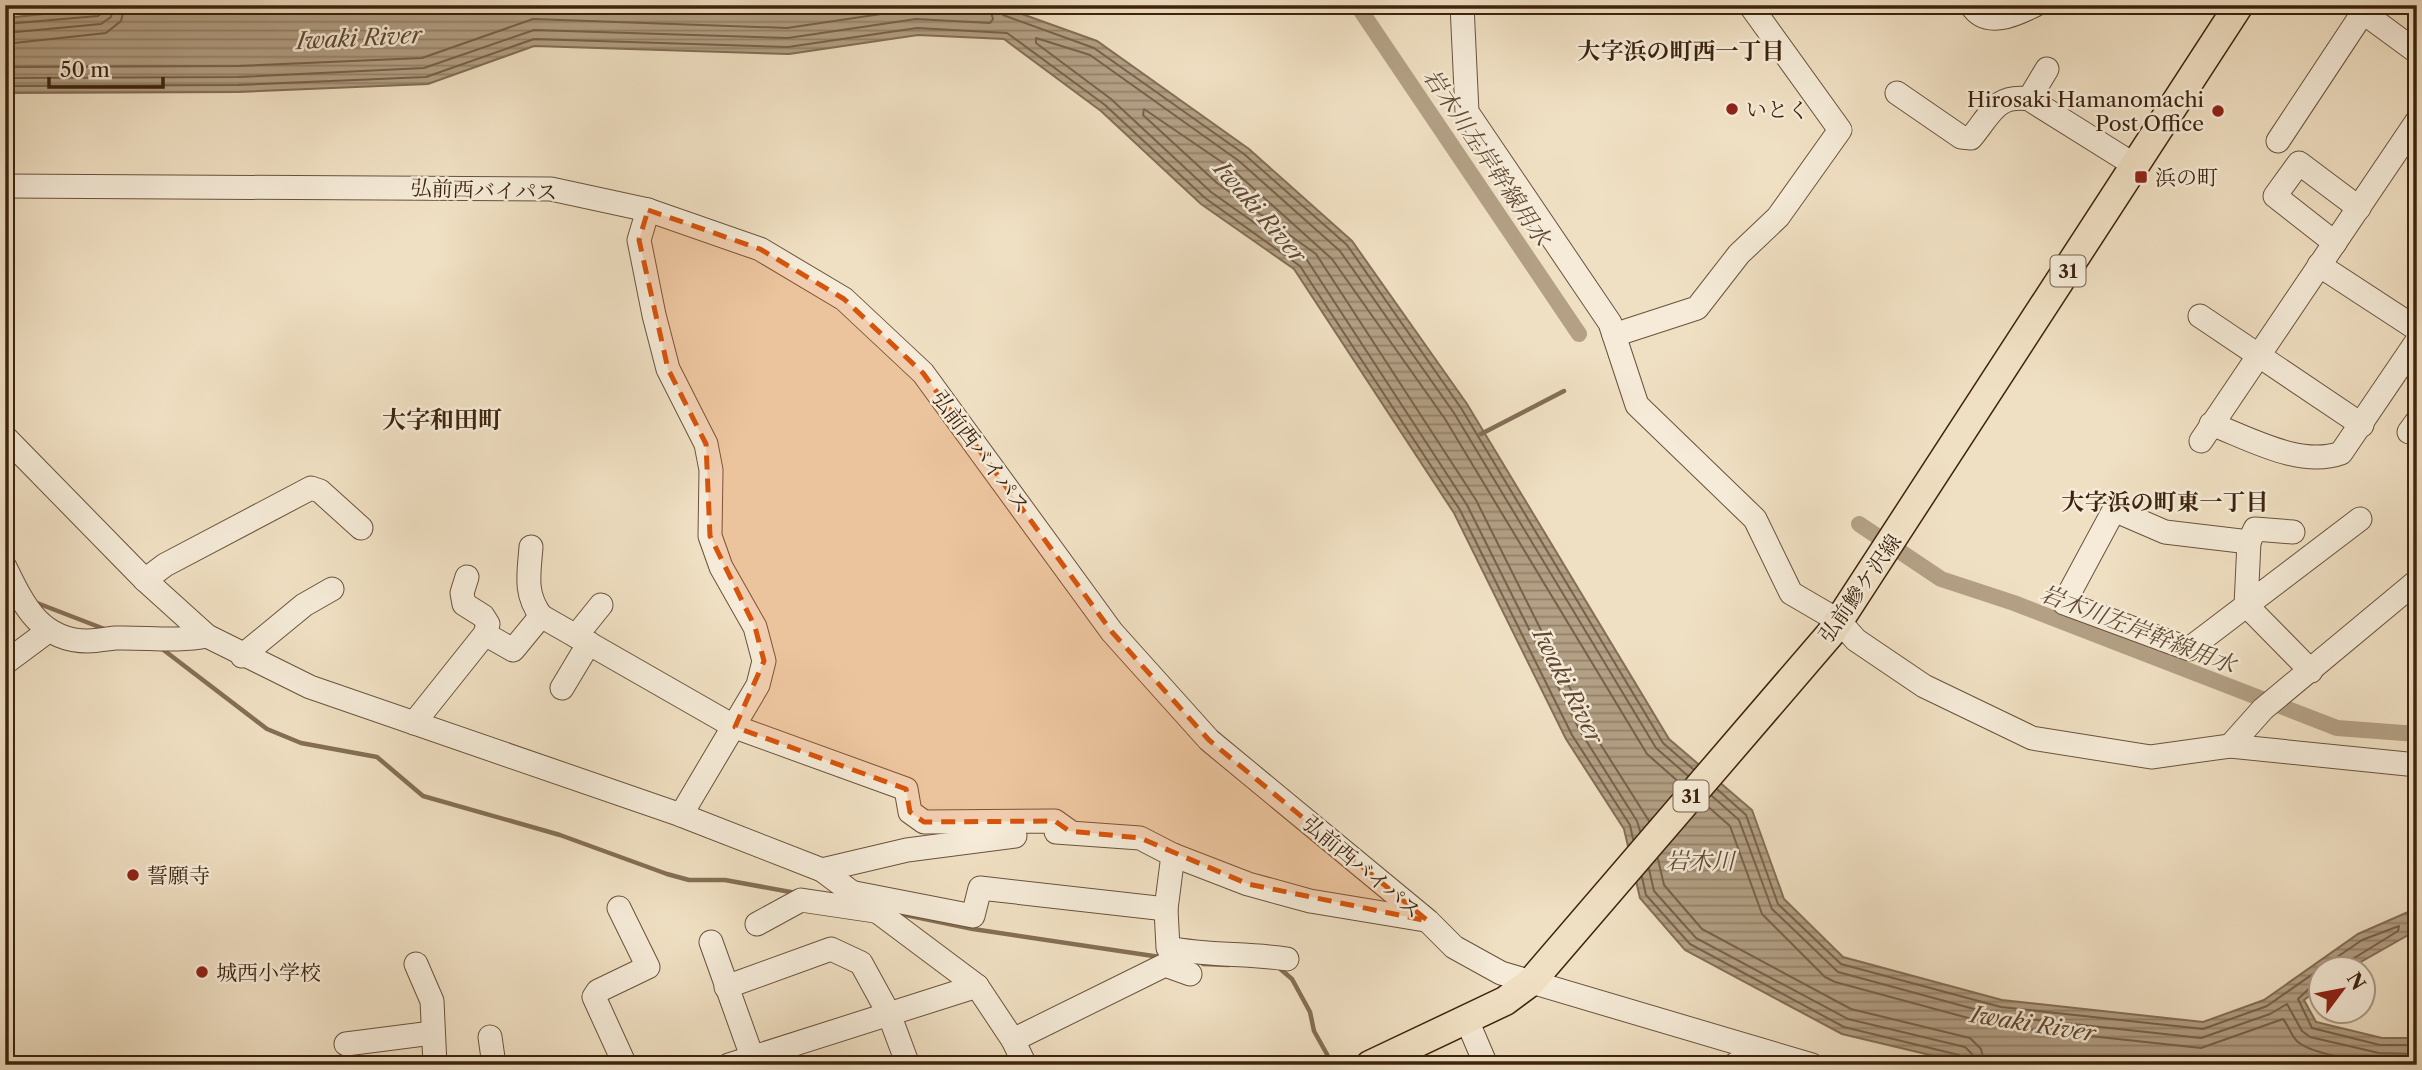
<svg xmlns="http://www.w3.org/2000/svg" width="2422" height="1070" font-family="'Libre Caslon Text','Noto Serif JP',serif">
	<defs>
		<pattern id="water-rules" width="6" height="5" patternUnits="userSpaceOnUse" patternTransform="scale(1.75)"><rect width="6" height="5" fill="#b3a085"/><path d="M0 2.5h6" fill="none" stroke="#93826b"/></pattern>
	</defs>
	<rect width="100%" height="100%" fill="#f0e0c3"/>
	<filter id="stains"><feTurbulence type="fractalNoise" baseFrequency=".00286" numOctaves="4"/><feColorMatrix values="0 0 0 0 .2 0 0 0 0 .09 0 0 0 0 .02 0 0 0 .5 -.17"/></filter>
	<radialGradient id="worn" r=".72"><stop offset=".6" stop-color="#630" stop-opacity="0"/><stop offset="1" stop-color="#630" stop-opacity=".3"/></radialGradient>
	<path fill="url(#water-rules)" stroke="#846e55" stroke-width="2" d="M 133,5 L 997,5 L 1097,41 L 1249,149 L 1352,241 L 1467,404 L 1669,739 L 1752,810 L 1784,899 L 1843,957 L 2002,1000 L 2203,1022 L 2264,1000 L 2358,934 L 2417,908 L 2417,930 L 2350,968 L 2320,968 L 2320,988 L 2304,1000 L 2316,1022 L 2382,1038 L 2417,1038 L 2417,1065 L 1972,1065 L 1842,1034 L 1685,950 L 1640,898 L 1624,829 L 1566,739 L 1454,513 L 1294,269 L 1201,204 L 1101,111 L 1004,39 L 918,35 L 789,54 L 534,46 L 428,84 L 238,92 L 5,93 L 5,18 Z"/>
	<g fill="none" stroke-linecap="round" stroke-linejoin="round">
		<g stroke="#78624a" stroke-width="2">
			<path d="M 998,5 L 1003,15 L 1094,48 L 1244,154 L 1347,245 L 1461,408 L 1663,743 L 1693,769"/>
			<path d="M 5,24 L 98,16 L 104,12 L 106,5"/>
			<path d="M 5,33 L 101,24 L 111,17 L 114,5"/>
			<path d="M 5,44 L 106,33 L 121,21 L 125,5"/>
			<path d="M 5,67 L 238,66 L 422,58 L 533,19 L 787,28 L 915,9 L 976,11 L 979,5"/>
			<path d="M 5,78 L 238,77 L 424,68 L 534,30 L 788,38 L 916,19 L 990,23 L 993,19 L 989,5"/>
			<path d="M 5,86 L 238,85 L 426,77 L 534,39 L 788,47 L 917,28 L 1007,33 L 1105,105 L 1205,198 L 1300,266 L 1460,510 L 1572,735 L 1630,825 L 1633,839"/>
			<path d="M 1717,789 L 1746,815 L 1778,904 L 1841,964 L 2001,1007 L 2203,1029 L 2267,1006 L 2320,969"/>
			<path d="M 1712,796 L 1739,820 L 1772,909 L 1838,972 L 2000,1016 L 2201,1038 L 2270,1014 L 2287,1004 L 2302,1031 L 2310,1037 L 2379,1053 L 2417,1054"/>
			<path d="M 1705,804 L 1730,826 L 1762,914 L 1825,977 L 1835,982 L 1998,1026 L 2201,1048 L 2283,1019 C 2289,1026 2291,1036 2298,1042 C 2317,1058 2391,1065 2417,1065"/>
			<path d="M 1649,821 L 1589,726 L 1476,500 L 1316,254 L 1217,183 L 1143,115 L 1144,109 L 1232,169 L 1332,259 L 1445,419 L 1647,754 L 1681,784"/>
			<path d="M 1640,831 L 1637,821 L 1580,731 L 1467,505 L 1307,260 L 1211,192 L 1111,99 L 1036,43 L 1036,38 L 1090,55 L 1239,161 L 1340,251 L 1454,413 L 1656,748 L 1688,776"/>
			<path d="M 1658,859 L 1664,885 L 1702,929 L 1851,1009 L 1970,1038 L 1981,1049 L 1985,1065"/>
			<path d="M 1649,869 L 1654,891 L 1696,938 L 1848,1019 L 1965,1047 L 1972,1054 L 1974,1065"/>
			<path d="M 1642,877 L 1646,895 L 1690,944 L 1844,1027 L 1959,1055 L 1965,1065"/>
			<path d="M 2321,968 L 2362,940 L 2399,926 L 2398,931 L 2351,960 L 2348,968"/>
			<path d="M 2320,983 L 2314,984 L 2298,999 L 2312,1028 L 2380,1045 L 2417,1045"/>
		</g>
		<g stroke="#846e55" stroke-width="4.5">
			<path d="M 1481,434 L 1564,391"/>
			<path d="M 37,603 L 107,630"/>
			<path d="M 161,648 L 267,729 L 301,743 L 377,757 L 423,796 L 560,835 L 667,874 L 689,880 L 725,880 L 796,893"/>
			<path d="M 896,913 L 973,929 L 1160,957"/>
			<path d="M 1203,964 L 1229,965"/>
			<path d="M 1278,967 L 1292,979 L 1310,1012 L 1314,1031 L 1333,1065"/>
		</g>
		<g stroke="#b3a085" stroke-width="16">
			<path d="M 1357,5 L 1579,334"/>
			<path d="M 1859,524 L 1941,579 L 2014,603 L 2337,728 L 2417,734"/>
		</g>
		<defs>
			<g id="minor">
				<path d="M 1462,5 L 1467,112 L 1610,323 L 1637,405 L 1755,519 L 1791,593 L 1839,621 L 1856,640 L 1924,686 L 2032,738 L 2151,757 L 2230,746 L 2417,765"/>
				<path d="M 1971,5 C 1986,29 2015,15 2035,5"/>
				<path d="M 2353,5 L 2417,52"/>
				<path d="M 1897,93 L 1961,137 L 1971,138 C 1991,114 1996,94 2029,99 L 2136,166"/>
				<path d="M 2029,99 L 2047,69"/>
				<path d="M 2278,141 L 2368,5"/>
				<path d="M 5,186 L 551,189 L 648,210 L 760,249 L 844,299 L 923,373 L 1112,632 L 1209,740 L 1428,921 L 1454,947 L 1501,973 L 1812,1065"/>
				<path d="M 648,210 L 639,240 L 654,315 L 668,369 L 706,444 L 711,470 L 710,536 L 721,567 L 755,627 L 764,661 L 758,685 L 681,815"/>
				<path d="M 2335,243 L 2275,196 L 2299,163 L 2359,208"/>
				<path d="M 2319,265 L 2417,329"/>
				<path d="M 2200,316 L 2362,425"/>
				<path d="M 1614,335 L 1697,308 L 1739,254 L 1778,217 L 1840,130 L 1750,5"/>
				<path d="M 2211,424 C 2249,438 2300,468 2341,453 L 2417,341"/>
				<path d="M 2409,432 L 2417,421"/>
				<path d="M 5,437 L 145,580 L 207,636 L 310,687 L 681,815 L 822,870 L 977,986 L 1013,1040 L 1025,1065"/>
				<path d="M 2201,441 L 2417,121"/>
				<path d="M 2249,542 L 2255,529 L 2293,532"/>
				<path d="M 531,547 C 529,574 524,593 541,616"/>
				<path d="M 5,567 C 23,604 40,641 88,641 C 97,641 106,639 115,638 C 147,637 176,642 207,636"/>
				<path d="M 145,580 L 165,565 L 311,488 L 320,491 L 361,528"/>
				<path d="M 485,634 L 513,650 L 541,616 L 735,727 L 906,789 L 910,812 L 924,822 L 1055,821 L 1069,831"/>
				<path d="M 576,636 L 601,605"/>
				<path d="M 242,656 L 304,605 L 332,589"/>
				<path d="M 5,663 L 48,631"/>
				<path d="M 2311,671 L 2246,605 L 2249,542 L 2165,532 L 2114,510 L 2064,603 L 2189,649 L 2360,519"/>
				<path d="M 562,688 L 589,643"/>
				<path d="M 414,723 L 485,634 L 488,624 L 483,616 L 464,604 L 462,593 L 467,577"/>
				<path d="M 2230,746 L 2263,709 L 2417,581"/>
				<path d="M 1056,832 L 1140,838 L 1173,855 L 1248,884 L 1310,901 L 1425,920"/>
				<path d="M 1173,855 L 1166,909 L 1168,948 C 1208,956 1247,953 1287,959"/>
				<path d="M 822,870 L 907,850 L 1015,836"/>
				<path d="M 855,893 L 973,916 L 980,888 L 1166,909"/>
				<path d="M 619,908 L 648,967 L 598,991 L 594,997 L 625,1065"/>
				<path d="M 757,924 L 801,900 L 875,911"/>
				<path d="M 711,942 L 755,1065"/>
				<path d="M 416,964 L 432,1001 L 435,1065"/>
				<path d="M 726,987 L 831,949 L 861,963 L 889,1014 L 908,1065"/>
				<path d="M 1466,1018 L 1486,1065"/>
				<path d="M 490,1037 L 494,1065"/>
				<path d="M 1013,1040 L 1165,965 L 1190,974"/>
				<path d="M 346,1044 L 432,1033"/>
				<path d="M 729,1065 L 977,986"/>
				<path d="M 1734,1065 L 1760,1050 L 1765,1058"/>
			</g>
			<path id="major" d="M 1370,1065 L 1505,1001 L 1532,981 L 1831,633 L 2239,5"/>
		</defs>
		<use href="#minor" stroke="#6a523b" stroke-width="25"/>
		<use href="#major" stroke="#3d230e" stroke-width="31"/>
		<use href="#minor" stroke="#f5ebd8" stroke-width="23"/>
		<use href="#major" stroke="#f0e0c3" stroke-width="28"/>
	</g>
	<path fill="#d7540c" fill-opacity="0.2" stroke="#d7540c" stroke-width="5" stroke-dasharray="14 9" stroke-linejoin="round" d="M 648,210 L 760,249 L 844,299 L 923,373 L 1112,632 L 1209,740 L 1428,921 L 1248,884 L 1140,838 L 1069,831 L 1055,821 L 924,822 L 910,812 L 906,789 L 735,727 L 764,661 L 755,627 L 710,536 L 706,444 L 668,369 L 639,240 Z"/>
	<g fill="#8f2418" stroke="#f5ebd8" stroke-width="2.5">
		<circle cx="1732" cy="109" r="7"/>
		<circle cx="2218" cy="111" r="7"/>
		<rect x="2134" y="170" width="14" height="14" rx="3.5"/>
		<circle cx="133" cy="875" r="7"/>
		<circle cx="202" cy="972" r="7"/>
	</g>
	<g text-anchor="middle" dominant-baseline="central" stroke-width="5" stroke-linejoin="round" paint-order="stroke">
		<g fill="#f5ebd8" stroke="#745f4b" stroke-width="2">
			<rect x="2050.5" y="255.5" width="35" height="31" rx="5"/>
			<rect x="1673.5" y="780.5" width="35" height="31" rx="5"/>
		</g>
		<g font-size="19" font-weight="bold" fill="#3d230e">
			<text x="2068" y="271">31</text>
			<text x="1691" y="796">31</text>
		</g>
		<g font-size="21" fill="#3d230e" stroke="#f5ebd8" text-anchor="start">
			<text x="2204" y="99" text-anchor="end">Hirosaki Hamanomachi<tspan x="2204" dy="24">Post Office</tspan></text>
			<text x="1746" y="109">いとく</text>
			<text x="2155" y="177">浜の町</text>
			<text x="147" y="875">誓願寺</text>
			<text x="216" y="972">城西小学校</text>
		</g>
		<g font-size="21" fill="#3d230e" stroke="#f5ebd8">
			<text transform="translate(484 190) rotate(2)">弘前西バイパス</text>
			<text transform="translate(981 452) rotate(53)">弘前西バイパス</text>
			<text transform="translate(1860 588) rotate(-55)">弘前鰺ケ沢線</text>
			<text transform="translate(1362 867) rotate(40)">弘前西バイパス</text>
		</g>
		<g font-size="23" font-style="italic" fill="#604832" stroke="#f5ebd8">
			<text transform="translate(359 38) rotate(-3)">Iwaki River</text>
			<text transform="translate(1487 157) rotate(56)">岩木川左岸幹線用水</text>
			<text transform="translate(1260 212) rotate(49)">Iwaki River</text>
			<text transform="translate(2138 629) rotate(21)">岩木川左岸幹線用水</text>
			<text transform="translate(1568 686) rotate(63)">Iwaki River</text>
			<text x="1700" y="861">岩木川</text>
			<text transform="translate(2033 1024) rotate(9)">Iwaki River</text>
		</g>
		<g font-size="23" font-weight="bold" fill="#3d230e" stroke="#f5ebd8">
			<text x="1681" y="51">大字浜の町西一丁目</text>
			<text x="2165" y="502">大字浜の町東一丁目</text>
		</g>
		<g font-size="24" font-weight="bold" fill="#3d230e" stroke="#f5ebd8">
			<text x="442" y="419">大字和田町</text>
		</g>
	</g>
	<rect width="2422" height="1070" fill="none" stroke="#f0e0c3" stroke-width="28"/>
	<rect x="7" y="7" width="2408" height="1056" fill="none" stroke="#3d230e" stroke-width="3.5"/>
	<rect x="14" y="14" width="2394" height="1042" fill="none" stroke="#3d230e" stroke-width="2"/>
	<g transform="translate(2342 990) rotate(58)"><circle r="33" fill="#f5ebd8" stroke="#ab9b87" stroke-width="2"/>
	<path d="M0-5L12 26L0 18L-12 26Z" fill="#8f2418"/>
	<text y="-10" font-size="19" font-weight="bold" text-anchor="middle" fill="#3d230e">N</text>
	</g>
	<path d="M49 77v10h114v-10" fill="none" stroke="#3d230e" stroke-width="3.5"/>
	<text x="60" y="77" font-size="21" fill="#3d230e" stroke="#f5ebd8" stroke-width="5" paint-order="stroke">50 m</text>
	<rect width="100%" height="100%" filter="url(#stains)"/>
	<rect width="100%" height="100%" fill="url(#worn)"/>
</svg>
